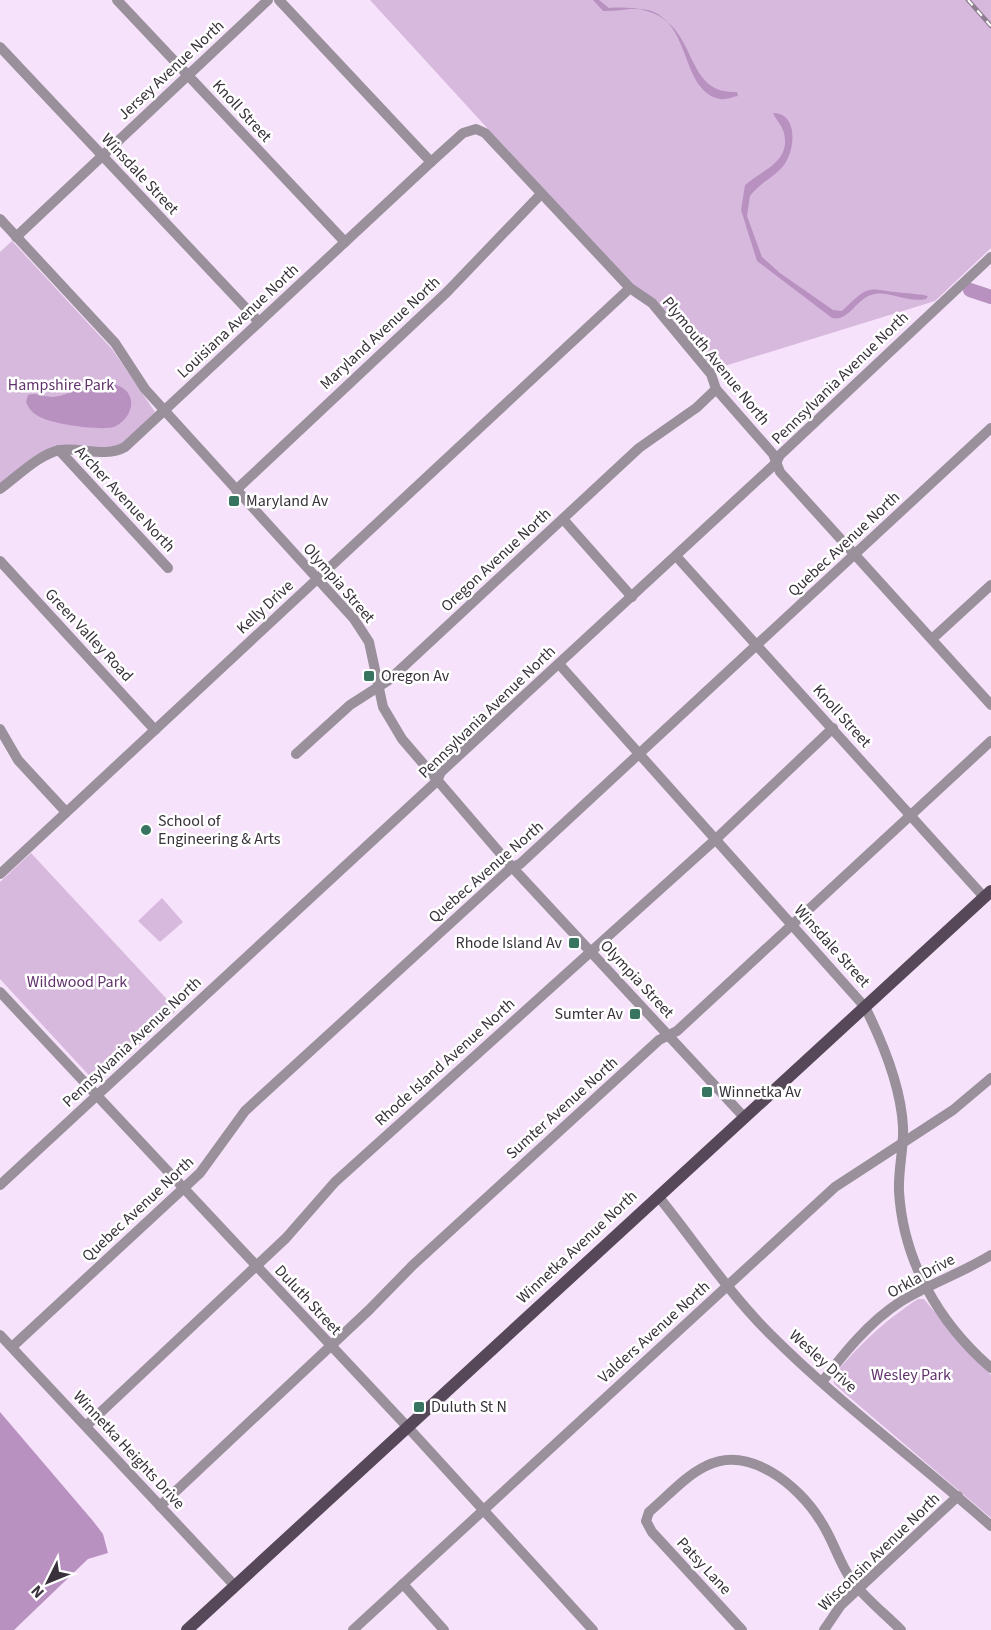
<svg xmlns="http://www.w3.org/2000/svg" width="991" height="1630" font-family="'Source Sans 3',sans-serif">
	<rect width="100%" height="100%" fill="#f7e2fb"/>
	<g fill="#d8b9de">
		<path d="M 370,0 L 991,0 L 991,248 L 935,301 L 715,369 L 656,303 L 619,272 Z"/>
		<path d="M 12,241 L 112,349 L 155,412 L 123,443 L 111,447 L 58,448 L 0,483 L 0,252 Z"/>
		<path d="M 31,853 L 177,1010 L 97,1084 L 0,979 L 0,882 Z"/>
		<path d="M 162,898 L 183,922 L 160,942 L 138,921 Z"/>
		<path d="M 918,1299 L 924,1299 L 963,1347 L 991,1375 L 991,1518 L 834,1384 L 833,1376 C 860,1344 883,1322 918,1299 Z"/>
	</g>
	<g fill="#b891c1">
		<path d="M 593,0 L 599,0 L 609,8 C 710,0 672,95 737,92 L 738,96 C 732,97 726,100 720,99 C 682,91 691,29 654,12 C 638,5 620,12 603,11 Z"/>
		<path d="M 773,113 C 799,113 795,151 784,165 C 774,178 759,183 750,196 L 747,216 L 762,257 L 780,273 L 833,310 L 842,311 C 872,281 867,290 905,293 C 913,294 920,294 928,296 L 926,299 C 907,303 890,291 875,294 C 856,297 850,322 832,318 L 757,261 L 741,210 L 745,185 C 762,170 791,162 784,133 C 782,125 776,120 773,113 Z"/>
		<path d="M 91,382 C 100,382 111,383 119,386 C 139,395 132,418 116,426 C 105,432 54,424 42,418 C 35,415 29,410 26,402 L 28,395 C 37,392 44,397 53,397 C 69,395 77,388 91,382 Z"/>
		<path d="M 0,1412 L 93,1521 L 103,1534 L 108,1553 L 88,1559 L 14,1630 L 0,1630 Z"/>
	</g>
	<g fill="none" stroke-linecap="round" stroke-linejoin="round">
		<path stroke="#b891c1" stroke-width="14" d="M 970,290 L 991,297"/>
		<g stroke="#99909b" stroke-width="10">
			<path d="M 117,0 L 345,242"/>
			<path d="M 279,0 L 431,162"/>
			<path d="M 0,47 L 259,322"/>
			<path d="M 0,219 L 115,343 L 145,389 L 354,619 L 369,642 L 383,707 L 402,739 L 512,867 L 744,1117"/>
			<path d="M 16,237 L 268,0"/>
			<path d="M 59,450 L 168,568"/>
			<path d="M 0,489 C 17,477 39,454 60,450 C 81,447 105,458 125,447 L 431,162 L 463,133 L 476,129 L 485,133 L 630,288 L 652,303 L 711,374 L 716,389 L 773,454 L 780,472 L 991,705"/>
			<path d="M 236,490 L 447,292 L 541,194"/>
			<path d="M 563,519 L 632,597"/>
			<path d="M 676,556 L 984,897"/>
			<path d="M 0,561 L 155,730"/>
			<path d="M 932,639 L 991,585"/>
			<path d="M 559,664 L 865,1007 C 883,1043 901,1086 903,1127 C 904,1148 898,1170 899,1191 C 903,1261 939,1323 991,1368"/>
			<path d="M 0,729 L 18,760 L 66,812"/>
			<path d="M 296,754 L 350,705 L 389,680 L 639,448 L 696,408 L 716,389"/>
			<path d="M 0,874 L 630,288"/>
			<path d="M 0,992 L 414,1434 L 593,1630"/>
			<path d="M 0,1185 L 437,781 L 441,772 L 776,463 L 780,455 L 991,257"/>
			<path d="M 658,1196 C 695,1242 728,1292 770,1334 C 839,1403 918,1461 991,1526"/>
			<path d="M 0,1335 L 235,1586"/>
			<path d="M 12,1347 L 200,1173 L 245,1111 L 258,1099 L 512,867 L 520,864 L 991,428"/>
			<path d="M 822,1382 C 844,1353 869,1322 900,1302 C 929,1284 962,1273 991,1255"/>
			<path d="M 86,1426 L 286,1238 L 335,1182 L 716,839 L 833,728"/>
			<path d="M 160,1506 L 369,1310 L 413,1265 L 659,1040 L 677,1031 L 991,741"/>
			<path d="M 403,1584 L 444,1630"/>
			<path d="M 353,1630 L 835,1187 L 953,1110 L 991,1078"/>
			<path d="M 742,1630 L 652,1532 L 646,1521 L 649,1512 C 667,1497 685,1476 706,1466 C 749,1444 799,1486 820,1520 C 833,1539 839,1563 852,1581 C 866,1599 885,1614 901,1630"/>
			<path d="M 824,1630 L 841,1605 L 958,1496"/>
		</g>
		<path stroke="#564859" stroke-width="12" d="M 187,1630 L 991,891"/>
		<defs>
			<path id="rail" d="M 968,0 L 991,26"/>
		</defs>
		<use href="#rail" stroke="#8d7f90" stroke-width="4.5"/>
		<use href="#rail" stroke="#fff" stroke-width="2" stroke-dasharray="7" stroke-linecap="butt"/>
	</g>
	<g fill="#377561" stroke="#fff" stroke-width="2">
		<rect x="228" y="495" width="12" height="12" rx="3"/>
		<rect x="363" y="670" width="12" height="12" rx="3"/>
		<circle cx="146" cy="830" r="6"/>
		<rect x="568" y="937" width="12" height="12" rx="3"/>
		<rect x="629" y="1008" width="12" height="12" rx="3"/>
		<rect x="701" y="1086" width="12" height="12" rx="3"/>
		<rect x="413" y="1401" width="12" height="12" rx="3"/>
	</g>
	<g text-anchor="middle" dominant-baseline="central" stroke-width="5" stroke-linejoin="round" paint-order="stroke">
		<g font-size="16" fill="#39313b" stroke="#fff">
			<text transform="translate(171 70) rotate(-43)">Jersey Avenue North</text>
			<text transform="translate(242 111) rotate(47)">Knoll Street</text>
			<text transform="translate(140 174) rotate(47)">Winsdale Street</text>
			<text transform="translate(238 321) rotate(-43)">Louisiana Avenue North</text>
			<text transform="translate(380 333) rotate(-43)">Maryland Avenue North</text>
			<text transform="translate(716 361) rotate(51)">Plymouth Avenue North</text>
			<text transform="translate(840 378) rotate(-44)">Pennsylvania Avenue North</text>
			<text transform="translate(125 499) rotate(47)">Archer Avenue North</text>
			<text transform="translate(844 544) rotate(-43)">Quebec Avenue North</text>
			<text transform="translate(496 560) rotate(-43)">Oregon Avenue North</text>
			<text transform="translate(339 583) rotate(49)">Olympia Street</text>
			<text transform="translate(265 607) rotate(-43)">Kelly Drive</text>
			<text transform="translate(89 635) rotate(47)">Green Valley Road</text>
			<text transform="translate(487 712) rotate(-44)">Pennsylvania Avenue North</text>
			<text transform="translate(842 716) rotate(48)">Knoll Street</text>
			<text transform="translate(486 872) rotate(-41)">Quebec Avenue North</text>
			<text transform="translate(832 946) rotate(48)">Winsdale Street</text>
			<text transform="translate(637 979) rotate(47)">Olympia Street</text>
			<text transform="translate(132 1042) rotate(-43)">Pennsylvania Avenue North</text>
			<text transform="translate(445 1062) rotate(-42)">Rhode Island Avenue North</text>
			<text transform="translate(562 1108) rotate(-42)">Sumter Avenue North</text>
			<text transform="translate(138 1209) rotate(-43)">Quebec Avenue North</text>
			<text transform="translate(577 1247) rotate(-43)">Winnetka Avenue North</text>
			<text transform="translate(921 1276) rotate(-29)">Orkla Drive</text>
			<text transform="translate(308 1300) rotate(47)">Duluth Street</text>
			<text transform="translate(654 1332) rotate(-42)">Valders Avenue North</text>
			<text transform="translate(823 1361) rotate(42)">Wesley Drive</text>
			<text transform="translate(129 1450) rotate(47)">Winnetka Heights Drive</text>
			<text transform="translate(879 1552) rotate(-44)">Wisconsin Avenue North</text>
			<text transform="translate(704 1566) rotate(47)">Patsy Lane</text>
		</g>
		<g font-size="16" fill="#62326d" stroke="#fff">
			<text x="61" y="385">Hampshire Park</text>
			<text x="77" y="982">Wildwood Park</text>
			<text x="911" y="1375">Wesley Park</text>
		</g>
		<g font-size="16" fill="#39313b" stroke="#fff" text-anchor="start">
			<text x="246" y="501">Maryland Av</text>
			<text x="381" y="676">Oregon Av</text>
			<text x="158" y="821">School of<tspan x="158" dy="18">Engineering &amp; Arts</tspan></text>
			<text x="562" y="943" text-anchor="end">Rhode Island Av</text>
			<text x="623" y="1014" text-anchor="end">Sumter Av</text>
			<text x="719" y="1092">Winnetka Av</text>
			<text x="431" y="1407">Duluth St N</text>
		</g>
	</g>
	<g transform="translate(48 1582) rotate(227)" stroke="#ffffff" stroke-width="4.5" paint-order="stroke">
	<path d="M0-4.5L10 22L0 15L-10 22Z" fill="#39313b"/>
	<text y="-9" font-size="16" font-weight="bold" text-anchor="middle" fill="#39313b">N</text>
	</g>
</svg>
